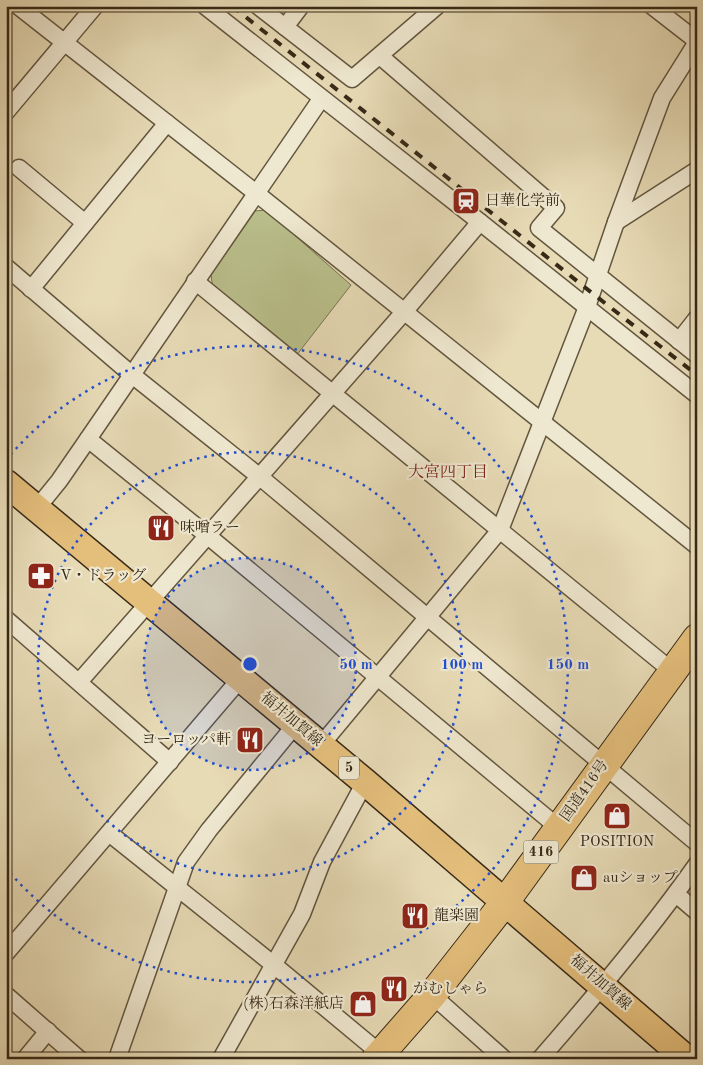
<svg xmlns="http://www.w3.org/2000/svg" width="703" height="1065" font-family="'Old Standard TT','Noto Serif JP',serif">
	<rect width="100%" height="100%" fill="#e7dbb6"/>
	<filter id="stains"><feTurbulence type="fractalNoise" baseFrequency=".004" numOctaves="4"/><feColorMatrix values="0 0 0 0 .2 0 0 0 0 .09 0 0 0 0 .02 0 0 0 .5 -.17"/></filter>
	<radialGradient id="worn" r=".72"><stop offset=".6" stop-color="#630" stop-opacity="0"/><stop offset="1" stop-color="#630" stop-opacity=".3"/></radialGradient>
	<path fill="#b9bf8b" stroke="#787451" d="M 266,210 L 351,285 L 296,356 L 213,289 L 211,275 L 255,211 Z"/>
	<g fill="none" stroke-linecap="round" stroke-linejoin="round">
		<defs>
			<g id="street">
				<path d="M 18,6 L 256,193 L 697,546"/>
				<path d="M 205,6 L 480,222 L 697,395"/>
				<path d="M 258,6 L 352,79 L 437,6"/>
				<path d="M 652,6 L 697,41"/>
				<path d="M 285,27 L 301,6"/>
				<path d="M 380,56 L 556,208 L 539,228 L 697,355"/>
				<path d="M 6,112 L 95,6"/>
				<path d="M 19,168 L 85,223"/>
				<path d="M 616,222 L 697,170"/>
				<path d="M 6,267 L 131,374 L 260,477 L 697,843"/>
				<path d="M 195,281 L 672,671"/>
				<path d="M 31,289 L 167,123"/>
				<path d="M 679,341 L 697,318"/>
				<path d="M 88,439 L 208,536 L 559,828"/>
				<path d="M 37,508 L 59,481 L 88,439 L 321,99"/>
				<path d="M 6,619 L 170,762"/>
				<path d="M 79,682 L 404,312 L 480,222"/>
				<path d="M 321,745 L 500,530 L 587,307 L 616,222 L 662,98 L 697,42"/>
				<path d="M 109,833 L 274,965 L 381,1054"/>
				<path d="M 676,894 L 697,912"/>
				<path d="M 6,953 L 241,678"/>
				<path d="M 6,995 L 79,1059"/>
				<path d="M 432,995 L 504,1059"/>
				<path d="M 25,1059 L 48,1031"/>
				<path d="M 117,1059 L 186,862 L 209,830 L 296,724"/>
				<path d="M 221,1059 L 302,914 L 322,862 L 365,782"/>
				<path d="M 540,1059 C 595,996 649,932 697,864"/>
			</g>
			<path id="primary" d="M 6,483 L 365,782 L 687,1059"/>
			<path id="highway" d="M 376,1059 L 432,995 L 505,902 L 697,638"/>
		</defs>
		<use href="#street" stroke="#63563f" stroke-width="19"/>
		<use href="#primary" stroke="#372917" stroke-width="29"/>
		<use href="#highway" stroke="#372917" stroke-width="30"/>
		<use href="#street" stroke="#efe8d0" stroke-width="16"/>
		<use href="#primary" stroke="#e4be7b" stroke-width="26"/>
		<use href="#highway" stroke="#e4be7b" stroke-width="28"/>
		<path stroke="#372917" stroke-width="4" stroke-dasharray="9 9" stroke-linecap="butt" d="M 232,6 L 592,293 L 697,375"/>
	</g>
	<circle cx="250" cy="664" r="106" fill="#1d4ed8" fill-opacity=".12"/>
	<g fill="none" stroke="#1d4ed8" stroke-width="2.5" stroke-dasharray="2.5 5">
		<circle cx="250" cy="664" r="106"/>
		<circle cx="250" cy="664" r="212"/>
		<path d="M6 460A318 318 0 1 1 6 868"/>
	</g>
	<defs>
		<symbol id="station-square" viewBox="-11 -11 22 22"><rect x="-9" y="-9" width="18" height="18" rx="4" fill="#8f2418" stroke="#efe8d0"/><path d="M-3-6H3Q5-6 5-4V2Q5 4 3 4L4.5 6H3L1.5 4h-3L-3 6H-4.5L-3 4Q-5 4-5 2V-4Q-5-6-3-6ZM-3.5-4v3h7v-3ZM-3.5 1v1.5H-2V1ZM2 1v1.5H3.5V1Z" fill="#fff"/></symbol>
		<symbol id="restaurant-square" viewBox="-11 -11 22 22"><rect x="-9" y="-9" width="18" height="18" rx="4" fill="#8f2418" stroke="#efe8d0"/><path d="M-5-6h1v4h1v-4h1v4h1v-4h1v5L-1.5 .5V6h-2V.5L-5-1ZM5-6V6H3V1.5H1.5Q1.5-4 5-6Z" fill="#fff"/></symbol>
		<symbol id="pharmacy-square" viewBox="-11 -11 22 22"><rect x="-9" y="-9" width="18" height="18" rx="4" fill="#8f2418" stroke="#efe8d0"/><path d="M-2-6h4v4h4v4h-4v4h-4v-4h-4v-4h4Z" fill="#fff"/></symbol>
		<symbol id="shop-square" viewBox="-11 -11 22 22"><rect x="-9" y="-9" width="18" height="18" rx="4" fill="#8f2418" stroke="#efe8d0"/><path d="M-5-2.5h2.3a2.7 3.5 0 0 1 5.4 0H5L5.5 6h-11ZM-1.5-2.5h3a1.5 2.3 0 0 0-3 0Z" fill="#fff"/></symbol>
	</defs>
	<g fill-rule="evenodd">
		<use href="#station-square" x="450" y="185" width="32" height="32"/>
		<use href="#restaurant-square" x="145" y="512" width="32" height="32"/>
		<use href="#pharmacy-square" x="25" y="560" width="32" height="32"/>
		<use href="#restaurant-square" x="234" y="724" width="32" height="32"/>
		<use href="#shop-square" x="601" y="800" width="32" height="32"/>
		<use href="#shop-square" x="568" y="862" width="32" height="32"/>
		<use href="#restaurant-square" x="399" y="900" width="32" height="32"/>
		<use href="#restaurant-square" x="378" y="973" width="32" height="32"/>
		<use href="#shop-square" x="347" y="988" width="32" height="32"/>
	</g>
	<g text-anchor="middle" dominant-baseline="central" stroke-width="4.5" stroke-linejoin="round" paint-order="stroke">
		<g fill="#efe8d0" stroke="#6e624e" stroke-width="1">
			<rect x="339" y="756.5" width="20" height="23" rx="4"/>
			<rect x="523.5" y="840.5" width="35" height="23" rx="4"/>
		</g>
		<g font-size="14" font-weight="bold" fill="#372917">
			<text x="349" y="768">5</text>
			<text x="541" y="852">416</text>
		</g>
		<g font-size="15" fill="#372917" stroke="#efe8d0" text-anchor="start">
			<text x="485" y="201">日華化学前</text>
			<text x="180" y="528">味噌ラー</text>
			<text x="60" y="576">V・ドラッグ</text>
			<text x="231" y="740" text-anchor="end">ヨーロッパ軒</text>
			<text x="617" y="842" text-anchor="middle">POSITION</text>
			<text x="603" y="878">auショップ</text>
			<text x="434" y="916">龍楽園</text>
			<text x="413" y="989">がむしゃら</text>
			<text x="344" y="1004" text-anchor="end">(株)石森洋紙店</text>
		</g>
		<g font-size="15" fill="#372917" stroke="#efe8d0">
			<text transform="translate(291 720) rotate(40)">福井加賀線</text>
			<text transform="translate(585 791) rotate(-55)">国道416号</text>
			<text transform="translate(600 983) rotate(41)">福井加賀線</text>
		</g>
		<g font-size="16" fill="#7a1f14" stroke="#efe8d0">
			<text x="448" y="473">大宮四丁目</text>
		</g>
	</g>
	<circle cx="250" cy="664" r="8" fill="#1d4ed8" stroke="#efe8d0" stroke-width="2.5"/>
	<g font-size="15" text-anchor="middle" font-weight="bold" fill="#1d4ed8" stroke="#efe8d0" stroke-width="4.5" stroke-linejoin="round" paint-order="stroke">
		<text x="356" y="669">50 m</text>
		<text x="462" y="669">100 m</text>
		<text x="568" y="669">150 m</text>
	</g>
	<rect width="703" height="1065" fill="none" stroke="#e7dbb6" stroke-width="25"/>
	<rect x="8" y="8" width="688" height="1050" fill="none" stroke="#372917" stroke-width="2.5"/>
	<rect x="12" y="12" width="678" height="1040" fill="none" stroke="#372917"/>
	<rect width="100%" height="100%" filter="url(#stains)"/>
	<rect width="100%" height="100%" fill="url(#worn)"/>
</svg>
